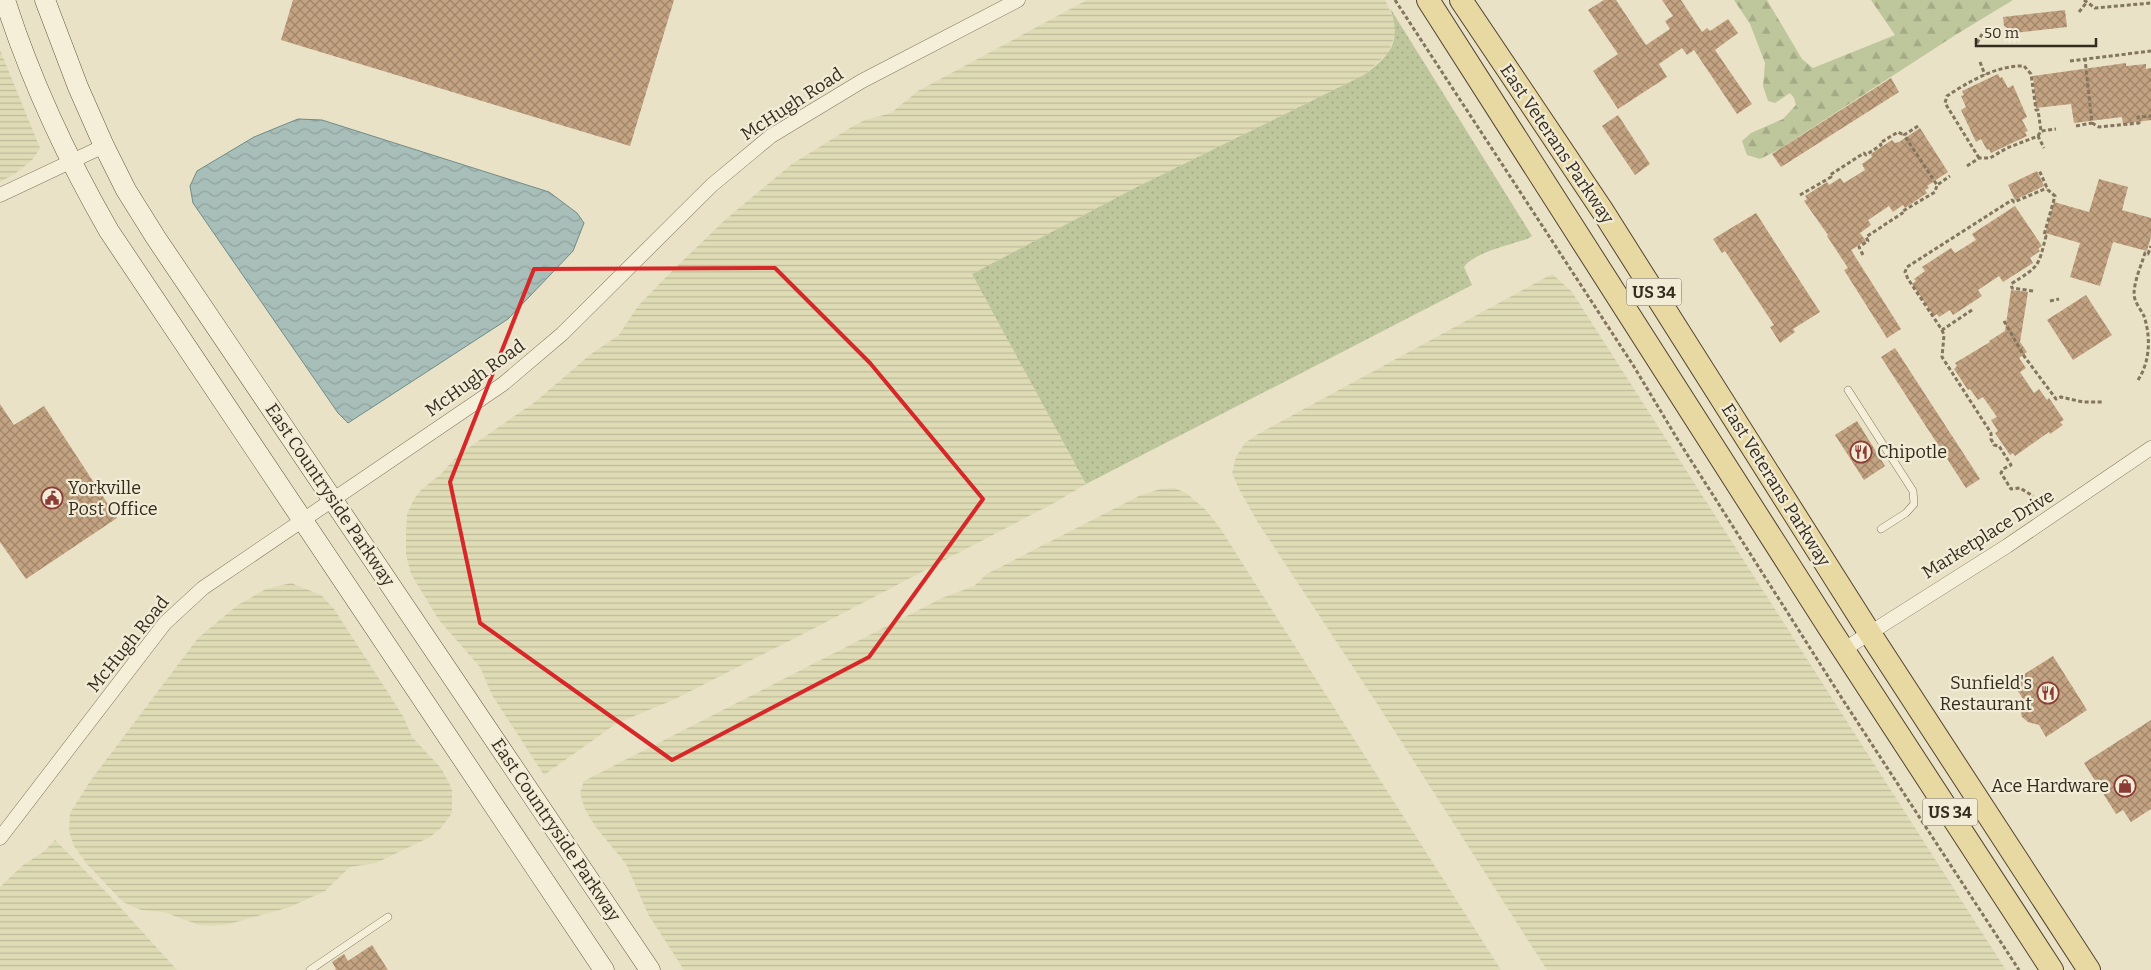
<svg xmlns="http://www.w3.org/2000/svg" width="2151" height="970" font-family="Bitter,serif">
<defs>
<pattern id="farmland-rules" width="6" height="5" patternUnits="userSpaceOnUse" patternTransform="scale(1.25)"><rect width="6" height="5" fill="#dedbb5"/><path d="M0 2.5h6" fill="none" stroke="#bfbc9b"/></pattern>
<pattern id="grass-dots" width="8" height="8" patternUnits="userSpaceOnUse" patternTransform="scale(1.25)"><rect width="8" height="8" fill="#bec69c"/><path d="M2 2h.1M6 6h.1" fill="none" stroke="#a4aa86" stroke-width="1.8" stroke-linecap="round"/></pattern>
<pattern id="forest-firs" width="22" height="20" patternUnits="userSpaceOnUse" patternTransform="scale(1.25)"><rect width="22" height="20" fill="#bec69c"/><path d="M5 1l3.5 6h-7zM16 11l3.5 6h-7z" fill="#a4aa86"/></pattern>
<pattern id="water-waves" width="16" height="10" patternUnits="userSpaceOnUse" patternTransform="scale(1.25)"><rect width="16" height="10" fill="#a8beb9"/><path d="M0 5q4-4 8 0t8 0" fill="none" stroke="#91a39f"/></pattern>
<pattern id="building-cross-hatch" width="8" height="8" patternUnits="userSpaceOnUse" patternTransform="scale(1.25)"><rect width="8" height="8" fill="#c3a381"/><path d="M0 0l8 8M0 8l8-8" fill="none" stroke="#9f8569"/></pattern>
</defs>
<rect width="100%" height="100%" fill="#e9e2c7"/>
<g fill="url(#farmland-rules)">
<path d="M1087,0H1385L1395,22V35L1388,53L1364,75L1135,188L972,274L1086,484L1054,503L807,632L671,701L617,723L544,775L492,695L480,667L439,620L411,574L406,555V534L407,514L414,499L421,490L441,474L458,455L535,402L591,354L619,335L638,306L671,272L726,219L792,164L850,128L865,120L891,113L918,91Z"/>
<path d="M0,50L40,148L33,159L16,173L0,182Z"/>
<path d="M1552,274L1572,292L2006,970H1547L1378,705L1257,521L1239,489L1232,473L1236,457L1245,443L1258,434Z"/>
<path d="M1174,488L1186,493L1206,510L1220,528L1501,970H684L648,914L626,864L595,826L585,809L580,793L584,781L942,598L974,586L987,574L1139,496L1160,489Z"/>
<path d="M291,583L321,595L334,609L389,694L404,718L412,737L441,768L452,789V813L441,828L430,837L376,863L350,867L325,891L290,907L229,924L213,926L199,925L164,912L141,910L123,902L87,864L74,846L69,831L70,813L91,780L198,638L238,605L266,589Z"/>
<path d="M55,840L109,895L177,970H0V887L22,866L43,852Z"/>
</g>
<path fill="url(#grass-dots)" d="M1390,8L1532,236L1527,239C1510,245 1473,253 1464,267L1472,285L1086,484L972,274L1135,188L1364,75C1391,55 1402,41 1390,8Z"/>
<path fill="url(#forest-firs)" d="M1734,0H1767L1802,59L1813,68L1895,35L1871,0H2013L1957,34L1778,150L1760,159L1747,155L1742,141L1751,133L1783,119L1796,105L1794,98L1790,93L1775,103L1768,101L1763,86L1765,63L1750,24Z"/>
<path fill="url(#water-waves)" stroke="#6f8b87" d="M298,119L322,120L549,192L577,213L584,223L573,251L508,319L348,423L338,413L193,203L190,186L197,171L254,137Z"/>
<g fill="url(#building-cross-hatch)">
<path d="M293,0H674L630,146L281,40Z"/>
<path d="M1604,0H1616L1646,45L1670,29L1665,21L1673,16L1662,0H1681L1702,32L1707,28L1710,31L1728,19L1738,33L1715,50L1752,104L1737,114L1694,50L1687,55L1682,48L1659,64L1667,77L1618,109L1593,71L1618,54L1588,10Z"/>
<path d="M2065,10L2067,27L2005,34L2003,17Z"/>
<path d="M2126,63V66L2146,64V69L2151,68V120L2123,124L2122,117L2074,123L2071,104L2036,108L2033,76Z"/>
<path d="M1998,74L2000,78L2002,77L2008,88L2013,85L2027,117L2022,120L2028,131L2025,132L2027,136L1991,153L1989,149L1987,150L1981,139L1976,142L1961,110L1966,107L1961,96L1964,95L1962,91Z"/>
<path d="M1891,78L1899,92L1781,167L1772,154Z"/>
<path d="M1618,115L1650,164L1635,175L1602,126Z"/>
<path d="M1920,128L1948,172L1927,186L1929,188L1925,190L1927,193L1905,208L1903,205L1893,212L1889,206L1868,220L1871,225L1860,233L1866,241L1851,250L1901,329L1887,338L1844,270L1848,268L1827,236L1828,235L1804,201L1807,199L1805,196L1827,182L1829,185L1840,178L1844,183L1865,170L1862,164L1872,157L1871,154L1892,140L1895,143L1899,142Z"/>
<path d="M2037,171L2044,186L2015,200L2008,185Z"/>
<path d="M2099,179L2128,187L2122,210L2151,218V237L2147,251L2113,242L2100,286L2070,277L2080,243L2045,233L2054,202L2089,212Z"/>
<path d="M2015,206L2042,246L2038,249L2040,251L2030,258L2033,263L2003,282L1999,276L1978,290L1982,296L1953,315L1950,310L1939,317L1937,314L1934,316L1912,284L1916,281L1914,279L1925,271L1922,267L1951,248L1955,253L1976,240L1972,234Z"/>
<path d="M1756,213L1820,312L1793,329L1795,332L1780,343L1770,327L1774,325L1725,251L1722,253L1713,239Z"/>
<path d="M2011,290L2028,292L2020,342L2027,352L2019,358L2026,368L2020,372L2034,393L2039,389L2047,400L2049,398L2064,420L2060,422L2063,425L2050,434L2049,432L2015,456L2013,453L2010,455L1995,433L1998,431L1991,420L1997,417L1983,397L1978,400L1970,389L1968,390L1954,369L1957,366L1955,363L1990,342L1989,341L2005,331Z"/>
<path d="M2086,295L2112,335L2073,360L2047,320Z"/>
<path d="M1895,348L1980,479L1966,488L1881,357Z"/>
<path d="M0,404L14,425L44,406L117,518L26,579L0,542Z"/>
<path d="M1857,421L1885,466L1864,480L1835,435Z"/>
<path d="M2053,656L2087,710L2046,737L2039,725L2028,722L2022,717L2020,709L2023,699L2012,682Z"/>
<path d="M2151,720V809L2131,822L2123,810L2116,814L2084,763Z"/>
<path d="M372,945L388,970H335L336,969L332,962L344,954L348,961Z"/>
</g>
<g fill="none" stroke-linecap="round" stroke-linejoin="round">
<g stroke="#83755e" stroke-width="8">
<g id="lane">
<path d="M1848,390L1913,491L1914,504L1906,513L1881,529"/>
<path d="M310,970L388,917"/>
</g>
</g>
<g stroke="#83755e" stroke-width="15">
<g id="street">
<path d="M0,195L104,146"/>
<path d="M1843,650L2007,546L2151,448"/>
<path d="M0,838L165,623L203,588L503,384L562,334L712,185L771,136L862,81L1018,0"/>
</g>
</g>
<g stroke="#655741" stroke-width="21">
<g id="secondary">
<path d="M5,0C31,81 67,158 109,231L604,970"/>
<path d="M45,0L78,87L104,146L126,190L156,238L650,970"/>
</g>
</g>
<g stroke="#514432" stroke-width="24">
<g id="primary">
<path d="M1428,0L1828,626L2052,970"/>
<path d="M1461,0L1602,210L1869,632L2089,970"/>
</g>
</g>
<g stroke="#83755e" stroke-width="3" stroke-dasharray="4 2.5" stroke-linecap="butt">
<path d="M1395,0L1633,365L1678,440L1843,700L2019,970"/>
<path d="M2084,0L2095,8L2151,3"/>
<path d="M2079,12L2087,2"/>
<path d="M1977,43L1985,29L1990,31"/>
<path d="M2070,61L2151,51"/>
<path d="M1980,62L1985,75"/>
<path d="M2092,123L2099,127L2139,123L2138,117L2151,116"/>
<path d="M1918,126L1904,135L1937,185"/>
<path d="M2076,126L2092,123L2085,59"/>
<path d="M2038,136L2041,131L2056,129"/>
<path d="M1979,158L1945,103L1947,96C1968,82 1997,65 2024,66L2031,74L2036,110H2038L2041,131"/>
<path d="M1967,166L1979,158H1990L2007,148L2038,136L2044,148"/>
<path d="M1800,195L1831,177L1830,175L1864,153L1866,155L1881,145L1880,143L1898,132L1904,135"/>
<path d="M1863,255L1859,247L1868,241L1866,237L1904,212L1903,211L1935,192L1937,185L1950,176"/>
<path d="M2033,291L2012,288L2011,284C2039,266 2038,268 2046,236L2044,235L2055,196L2048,190L2039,170"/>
<path d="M2050,301L2059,299"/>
<path d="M1972,310L1942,330L1908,279L1905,272L1907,267L2012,200L2014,202L2047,188"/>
<path d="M2004,321L2024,356L2056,399L2061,397L2083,402H2103"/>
<path d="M1942,330L1944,335L1942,357L1991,433V439L1994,445L1999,446L2011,465L2003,469L2001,473L2011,489L2020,488L2033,496"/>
<path d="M2138,380C2150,362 2151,337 2144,316C2141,310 2135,303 2134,295C2134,281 2141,266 2145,253L2148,254L2151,246"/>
</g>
<use href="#lane" stroke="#f5efd9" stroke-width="7"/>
<use href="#street" stroke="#f5efd9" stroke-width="14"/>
<use href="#secondary" stroke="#f5efd9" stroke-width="20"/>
<use href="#primary" stroke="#e8d9a3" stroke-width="22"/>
</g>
<path fill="none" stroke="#d62828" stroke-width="4" stroke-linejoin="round" d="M775,268L870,363L983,499L869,657L672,760L480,623L450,482L534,269Z"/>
<defs>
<g id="restaurant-ring" transform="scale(1.125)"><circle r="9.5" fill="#f2ecd6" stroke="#8b3c35" stroke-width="1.5"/><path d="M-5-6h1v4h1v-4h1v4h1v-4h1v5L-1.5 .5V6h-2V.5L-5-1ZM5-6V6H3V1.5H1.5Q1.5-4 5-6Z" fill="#8b3c35"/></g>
<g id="civic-ring" transform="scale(1.125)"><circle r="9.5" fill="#f2ecd6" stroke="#8b3c35" stroke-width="1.5"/><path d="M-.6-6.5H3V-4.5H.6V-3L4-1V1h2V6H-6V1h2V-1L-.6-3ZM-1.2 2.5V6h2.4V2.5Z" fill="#8b3c35"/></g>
<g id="shop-ring" transform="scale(1.125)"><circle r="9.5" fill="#f2ecd6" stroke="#8b3c35" stroke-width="1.5"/><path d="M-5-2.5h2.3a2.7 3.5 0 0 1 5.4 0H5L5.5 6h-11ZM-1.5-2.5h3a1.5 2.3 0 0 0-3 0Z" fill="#8b3c35"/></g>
</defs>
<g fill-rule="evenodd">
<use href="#restaurant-ring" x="1861" y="452"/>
<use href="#civic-ring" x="52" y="498"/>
<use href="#restaurant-ring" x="2048" y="693"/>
<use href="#shop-ring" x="2125" y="786"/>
</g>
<g text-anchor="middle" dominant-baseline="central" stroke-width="4.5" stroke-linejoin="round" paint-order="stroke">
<g fill="#f2ecd6" stroke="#6e6657" stroke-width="1">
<rect x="1626.5" y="278.5" width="55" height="27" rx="4"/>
<rect x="1922.5" y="798.5" width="55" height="27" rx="4"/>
</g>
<g font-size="16" font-weight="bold" fill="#352c20">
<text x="1654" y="292">US 34</text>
<text x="1950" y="812">US 34</text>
</g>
<g font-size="18" fill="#352c20" stroke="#f2ecd6">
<text transform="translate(792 104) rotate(-33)">McHugh Road</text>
<text transform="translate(1557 144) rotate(56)">East Veterans Parkway</text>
<text transform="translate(475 378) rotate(-36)">McHugh Road</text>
<text transform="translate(1776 485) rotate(58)">East Veterans Parkway</text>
<text transform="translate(330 495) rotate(56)">East Countryside Parkway</text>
<text transform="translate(1988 534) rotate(-32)">Marketplace Drive</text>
<text transform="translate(128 644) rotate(-51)">McHugh Road</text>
<text transform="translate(556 830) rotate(56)">East Countryside Parkway</text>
</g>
<g font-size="18" fill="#352c20" stroke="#f2ecd6" text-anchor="start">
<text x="1877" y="452">Chipotle</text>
<text x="68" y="488">Yorkville<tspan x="68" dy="21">Post Office</tspan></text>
<text x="2032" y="683" text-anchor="end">Sunfield's<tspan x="2032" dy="21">Restaurant</tspan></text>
<text x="2109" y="786" text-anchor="end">Ace Hardware</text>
</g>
</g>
<path d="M1976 38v8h120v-8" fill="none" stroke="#352c20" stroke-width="2.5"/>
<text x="1984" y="38" font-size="15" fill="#352c20" stroke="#f2ecd6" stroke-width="4" paint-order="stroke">50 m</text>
</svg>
